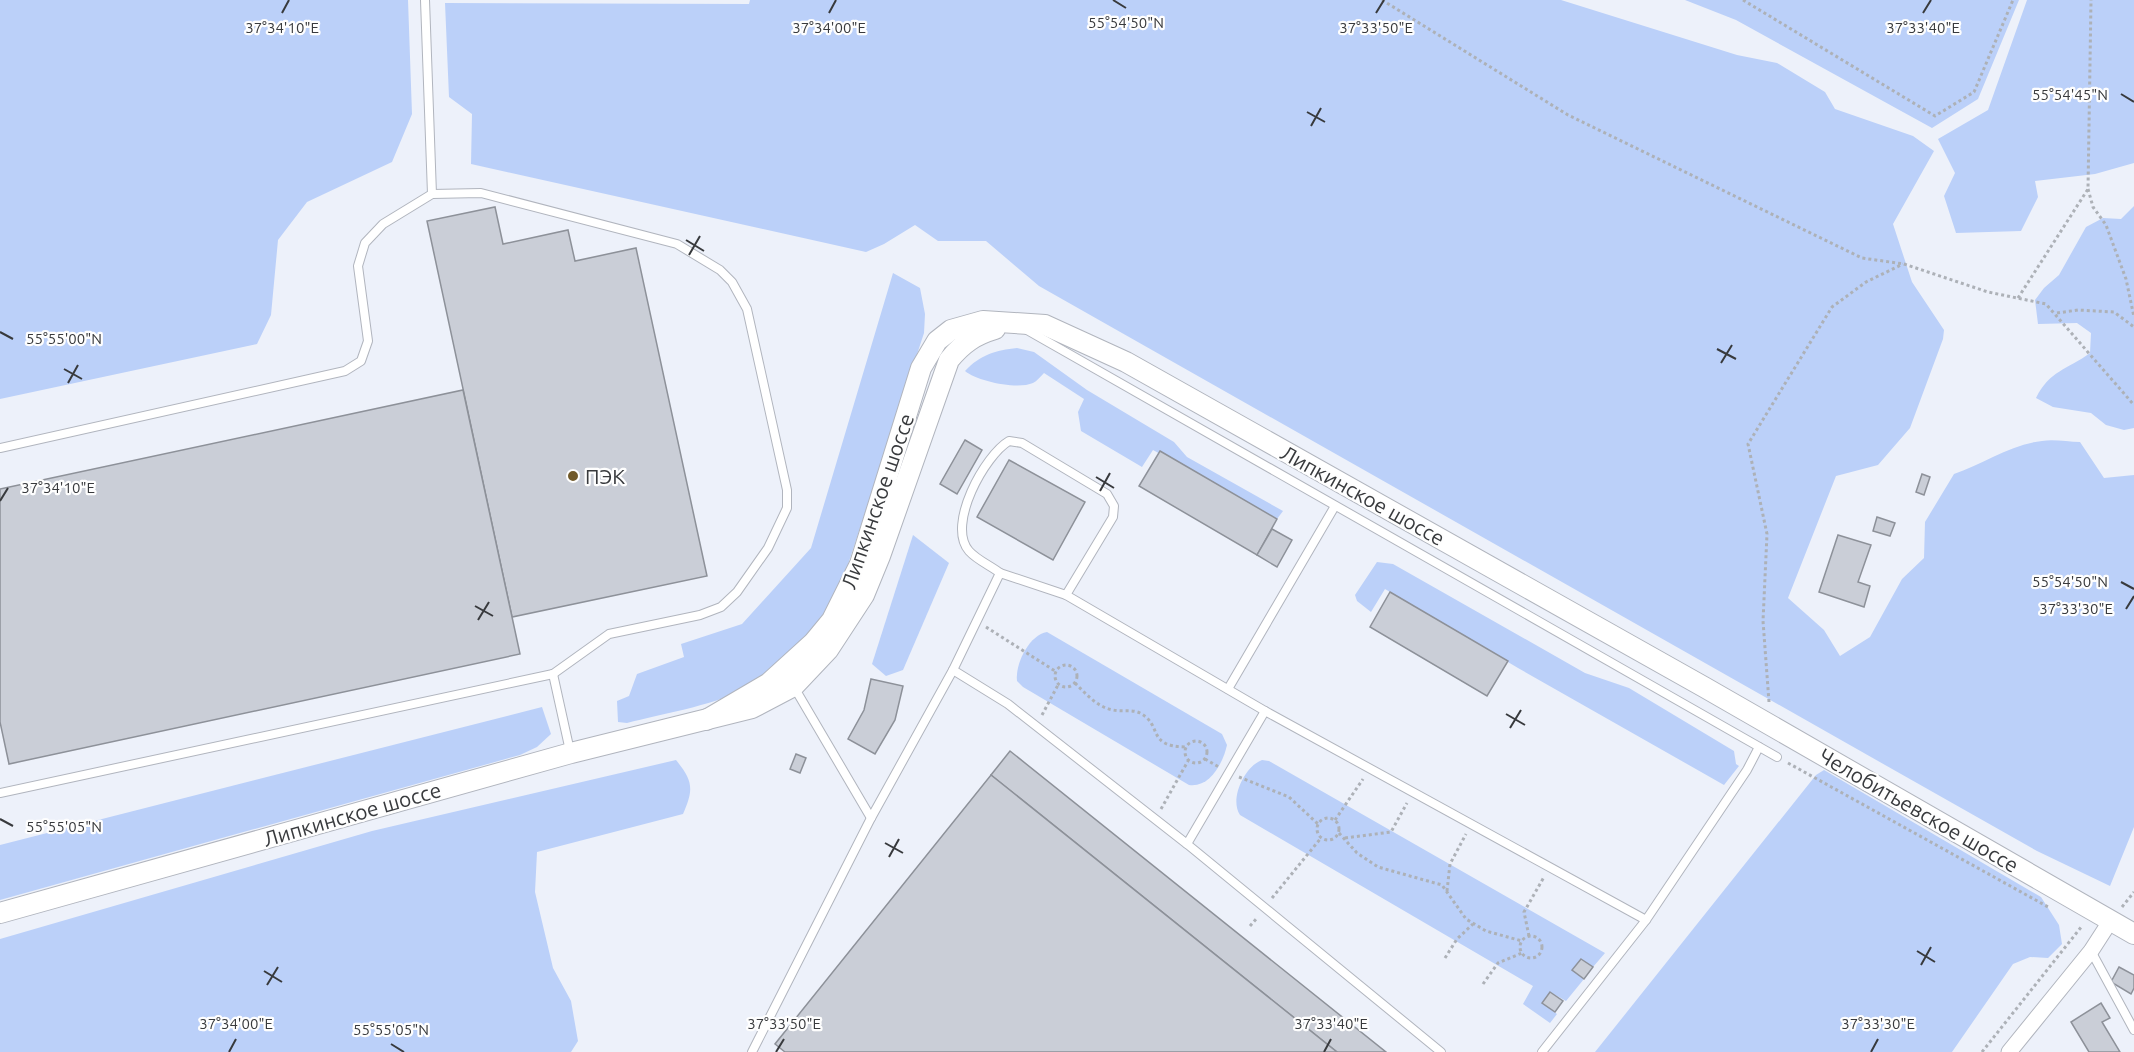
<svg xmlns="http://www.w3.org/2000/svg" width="2134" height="1052" font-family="Ubuntu,sans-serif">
<rect width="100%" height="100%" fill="#edf1fa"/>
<g fill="#bbd0f9">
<path d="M0,0H408L412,114L392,162L307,202L278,240L271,315L257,344L0,399Z"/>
<path d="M750,0H1561L1737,55L1777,63L1825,92L1835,109L1913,136L1934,151L1893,224L1912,282L1944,330L1943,339L1910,428L1878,465L1836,476L1788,598L1824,630L1840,656L1870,637L1902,579L1924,558L1925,522L1954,474C1983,464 2011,444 2042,441C2054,439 2068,442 2080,442L2104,478L2134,475V827L2110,886L2037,851L1039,286L986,241H938L915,225L884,244L866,252L471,164L472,114L449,97L445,3L749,4Z"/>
<path d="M1685,0H2019L1978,99L1932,128L1736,20Z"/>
<path d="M2027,0H2134V163L2095,174L2035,181L2038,197L2021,231L1956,233L1944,196L1955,173L1938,139L1988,110Z"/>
<path d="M2134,206V428L2124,430L2106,425L2091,413L2053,407L2036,398C2050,370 2067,370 2090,353L2091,333L2077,323L2038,324L2035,300L2044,288L2059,275L2086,227L2103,218L2121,219Z"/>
<path d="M893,273L920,288L925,314L924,333L837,598C812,633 781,670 742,690C711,706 661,714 627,723L618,722L617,701L629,696L637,674L684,657L681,644L742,624L811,548Z"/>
<path d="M1017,348L1034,352L1087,390L1174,442L1187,457L1283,511L1277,519L1153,450L1142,467L1081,431L1078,412L1084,399L1044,373C1040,377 1037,381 1033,383C1017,390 977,381 965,371C980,355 996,350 1017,348Z"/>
<path d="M913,535L949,563L903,670L886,676L872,664Z"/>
<path d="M1377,562L1393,564L1585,673L1629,688L1734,751L1736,764L1739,766L1724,785L1518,668L1385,589L1371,612L1357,601L1355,595Z"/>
<path d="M1047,632L1222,734L1227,745C1223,763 1210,788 1189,785L1023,687L1017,681C1015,664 1029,635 1047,632Z"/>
<path d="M542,707L551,734L537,747L520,755L0,900V845Z"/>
<path d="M676,760C693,781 694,789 683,814L537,852L535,892L553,968L571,1001L578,1041L571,1052H0V939L372,831Z"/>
<path d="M1262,760L1269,761L1605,953L1593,967L1581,959L1573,970L1584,979L1566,1001L1550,992L1542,1003L1557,1014L1550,1023L1523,1004L1533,986L1240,815C1229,799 1245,766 1262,760Z"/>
<path d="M1824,770L2041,897L2059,925L2062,944L2048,958L2030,957L2013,964L1952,1052H1595L1816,775Z"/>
</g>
<g fill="#caced7" stroke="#8d9199" stroke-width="1.5">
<path d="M495,207L503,244L568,230L575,261L636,248L707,576L512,617L427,221Z"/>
<path d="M463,390L520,654L9,764L0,722V489Z"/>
<path d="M965,440L982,450L957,494L940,484Z"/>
<path d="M1160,451L1277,519L1257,555L1139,486Z"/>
<path d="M1009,460L1085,502L1053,560L977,517Z"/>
<path d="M1922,474L1930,477L1924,495L1916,492Z"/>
<path d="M1877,517L1895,523L1890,536L1873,531Z"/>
<path d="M1272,529L1292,540L1277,567L1257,555Z"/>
<path d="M1838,535L1871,545L1858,582L1870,586L1864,607L1819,592Z"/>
<path d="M1390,592L1508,661L1487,696L1370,627Z"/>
<path d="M871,679L903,686L895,720L875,754L848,739L864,710Z"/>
<path d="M1010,751L1386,1052H1337L991,775Z"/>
<path d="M796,754L806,758L800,773L790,769Z"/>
<path d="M991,775L1337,1052H785L775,1044Z"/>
<path d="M1581,959L1593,967L1584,979L1572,970Z"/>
<path d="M2119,967L2134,975V988L2131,994L2111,982Z"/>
<path d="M1550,992L1563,1001L1555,1012L1542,1003Z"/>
<path d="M2101,1003L2110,1018L2102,1022L2120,1052H2089L2071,1022Z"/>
</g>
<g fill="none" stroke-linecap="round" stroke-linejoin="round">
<g stroke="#b1b5be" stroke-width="10">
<g id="service">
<path d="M425,0L432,194"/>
<path d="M1027,330L1777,757"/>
<path d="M0,448L345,371L361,361L368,341L358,266L365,243L383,224L432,194L481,193L677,244L720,270L732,282L747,309L787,490V508L768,548L737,592L721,607L700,615L609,634L553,674L0,793"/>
<path d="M1000,573C991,566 977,560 969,551C946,525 985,455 1009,441L1022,443L1107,494L1114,506L1113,517L1066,595"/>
<path d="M953,670L1000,573L1066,595L1265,711L1646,920L1542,1052"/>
<path d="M553,674L570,751"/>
<path d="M794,687L871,818"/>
<path d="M1228,689L1335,506"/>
<path d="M1187,844L1265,711"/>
<path d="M1646,920L1747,770L1759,747"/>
<path d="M2091,951L2134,1030"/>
<path d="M752,1052L871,818L953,670L1008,704L1187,844L1441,1052"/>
</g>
</g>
<g stroke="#b1b5be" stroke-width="17">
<path id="minor" d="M2009,1052L2091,951L2111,920"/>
</g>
<g stroke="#b1b5be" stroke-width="22">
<g id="tertiary">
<path d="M706,720L769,683L813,643L832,620L860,564L921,368L937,341L951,330L983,321L1045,325L1126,362L1704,687L2134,934"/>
<path d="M0,913L571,753L752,708L794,686L828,650L864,595L880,556L949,360C963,343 975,335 995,329"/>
</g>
</g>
<g stroke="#adb1b7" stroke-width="3" stroke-dasharray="3 3" stroke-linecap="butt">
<path d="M1382,0L1568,115L1862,258L1904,264L1988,292L2046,304L2134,405"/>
<path d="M1743,0L1935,116L1974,92L2013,0"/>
<path d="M2088,189L2093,207L2106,225L2126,279L2134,317"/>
<path d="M2018,298L2088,189L2091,0"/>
<path d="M2057,313L2078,310L2114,312L2134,327"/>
<path d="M986,627L1055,671"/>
<circle cx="1066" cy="676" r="11"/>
<path d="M1075,683C1086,694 1097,707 1113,710C1122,712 1132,709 1140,713C1163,725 1146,746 1185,747"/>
<path d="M1769,702L1763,621L1767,534L1748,444L1832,307L1866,282L1903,264"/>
<path d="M1042,715L1058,685"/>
<circle cx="1196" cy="752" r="11"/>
<path d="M1205,759L1219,767"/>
<path d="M1788,763L2050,908"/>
<path d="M1239,777L1289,797L1318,824"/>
<path d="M1161,809L1188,761"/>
<circle cx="1328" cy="829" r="11"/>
<path d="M1335,820L1363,779"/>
<path d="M1339,833L1357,853L1378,867L1442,885L1466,919L1486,931L1522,941"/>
<path d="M1345,838L1391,832L1407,803"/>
<path d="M1447,891L1450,864L1466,834"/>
<path d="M1272,898L1321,838"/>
<path d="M2122,907L2134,892"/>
<path d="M1250,926L1257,918"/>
<circle cx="1531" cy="947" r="11"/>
<path d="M1529,936L1524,912L1544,877"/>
<path d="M1445,958L1457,939L1473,924"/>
<path d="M1483,984L1498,963L1522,953"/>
<path d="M1982,1052L2082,926"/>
</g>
<use href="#service" stroke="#fff" stroke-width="8"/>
<use href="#minor" stroke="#fff" stroke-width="15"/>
<use href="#tertiary" stroke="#fff" stroke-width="20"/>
</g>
<path fill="none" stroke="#383a3d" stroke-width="2" d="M1113,0L1126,8M282,13L289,0M829,13L836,0M1376,13L1384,0M1923,13L1931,0M2121,94L2134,102M1307,112L1325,122M1311,126L1321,108M686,240L704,251M689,255L700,236M0,332L13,339M1717,349L1736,359M1721,363L1732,345M64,369L82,379M68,383L78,365M1096,477L1114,488M1100,491L1110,473M0,501L8,488M2121,582L2134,589M475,606L493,616M2126,609L2134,596M478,620L489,602M1506,714L1525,725M1510,728L1521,710M0,819L13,826M885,843L903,853M889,857L899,839M1917,951L1935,962M1921,965L1931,947M264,971L282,982M267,985L278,967M391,1044L404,1052M229,1052L236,1039M776,1052L784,1039M1324,1052L1331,1039M1871,1052L1878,1039"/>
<circle fill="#705929" stroke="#fefefe" stroke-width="2" cx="573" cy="476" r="6"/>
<g text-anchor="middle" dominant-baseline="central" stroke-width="4.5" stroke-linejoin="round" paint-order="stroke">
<g font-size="21" fill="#383a3d" stroke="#fefefe" text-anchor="start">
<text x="585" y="476">ПЭК</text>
</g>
<g font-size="21" fill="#383a3d" stroke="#fefefe">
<text transform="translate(1363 495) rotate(29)">Липкинское шоссе</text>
<text transform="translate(877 501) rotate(-71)">Липкинское шоссе</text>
<text transform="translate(1919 810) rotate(30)">Челобитьевское шоссе</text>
<text transform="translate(352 814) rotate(-16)">Липкинское шоссе</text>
</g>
</g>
<g font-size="15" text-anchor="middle" fill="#383a3d" stroke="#fefefe" stroke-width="4.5" stroke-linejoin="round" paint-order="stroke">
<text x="1126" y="28">55°54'50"N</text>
<text x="282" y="33">37°34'10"E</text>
<text x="1923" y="33">37°33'40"E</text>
<text x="829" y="33">37°34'00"E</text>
<text x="1376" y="33">37°33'50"E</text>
<text x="2070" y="100">55°54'45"N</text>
<text x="64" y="344">55°55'00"N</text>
<text x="58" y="493">37°34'10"E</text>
<text x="2070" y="587">55°54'50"N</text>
<text x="2076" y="614">37°33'30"E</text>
<text x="64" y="832">55°55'05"N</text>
<text x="236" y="1029">37°34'00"E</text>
<text x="784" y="1029">37°33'50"E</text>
<text x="1331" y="1029">37°33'40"E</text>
<text x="1878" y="1029">37°33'30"E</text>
<text x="391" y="1035">55°55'05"N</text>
</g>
</svg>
